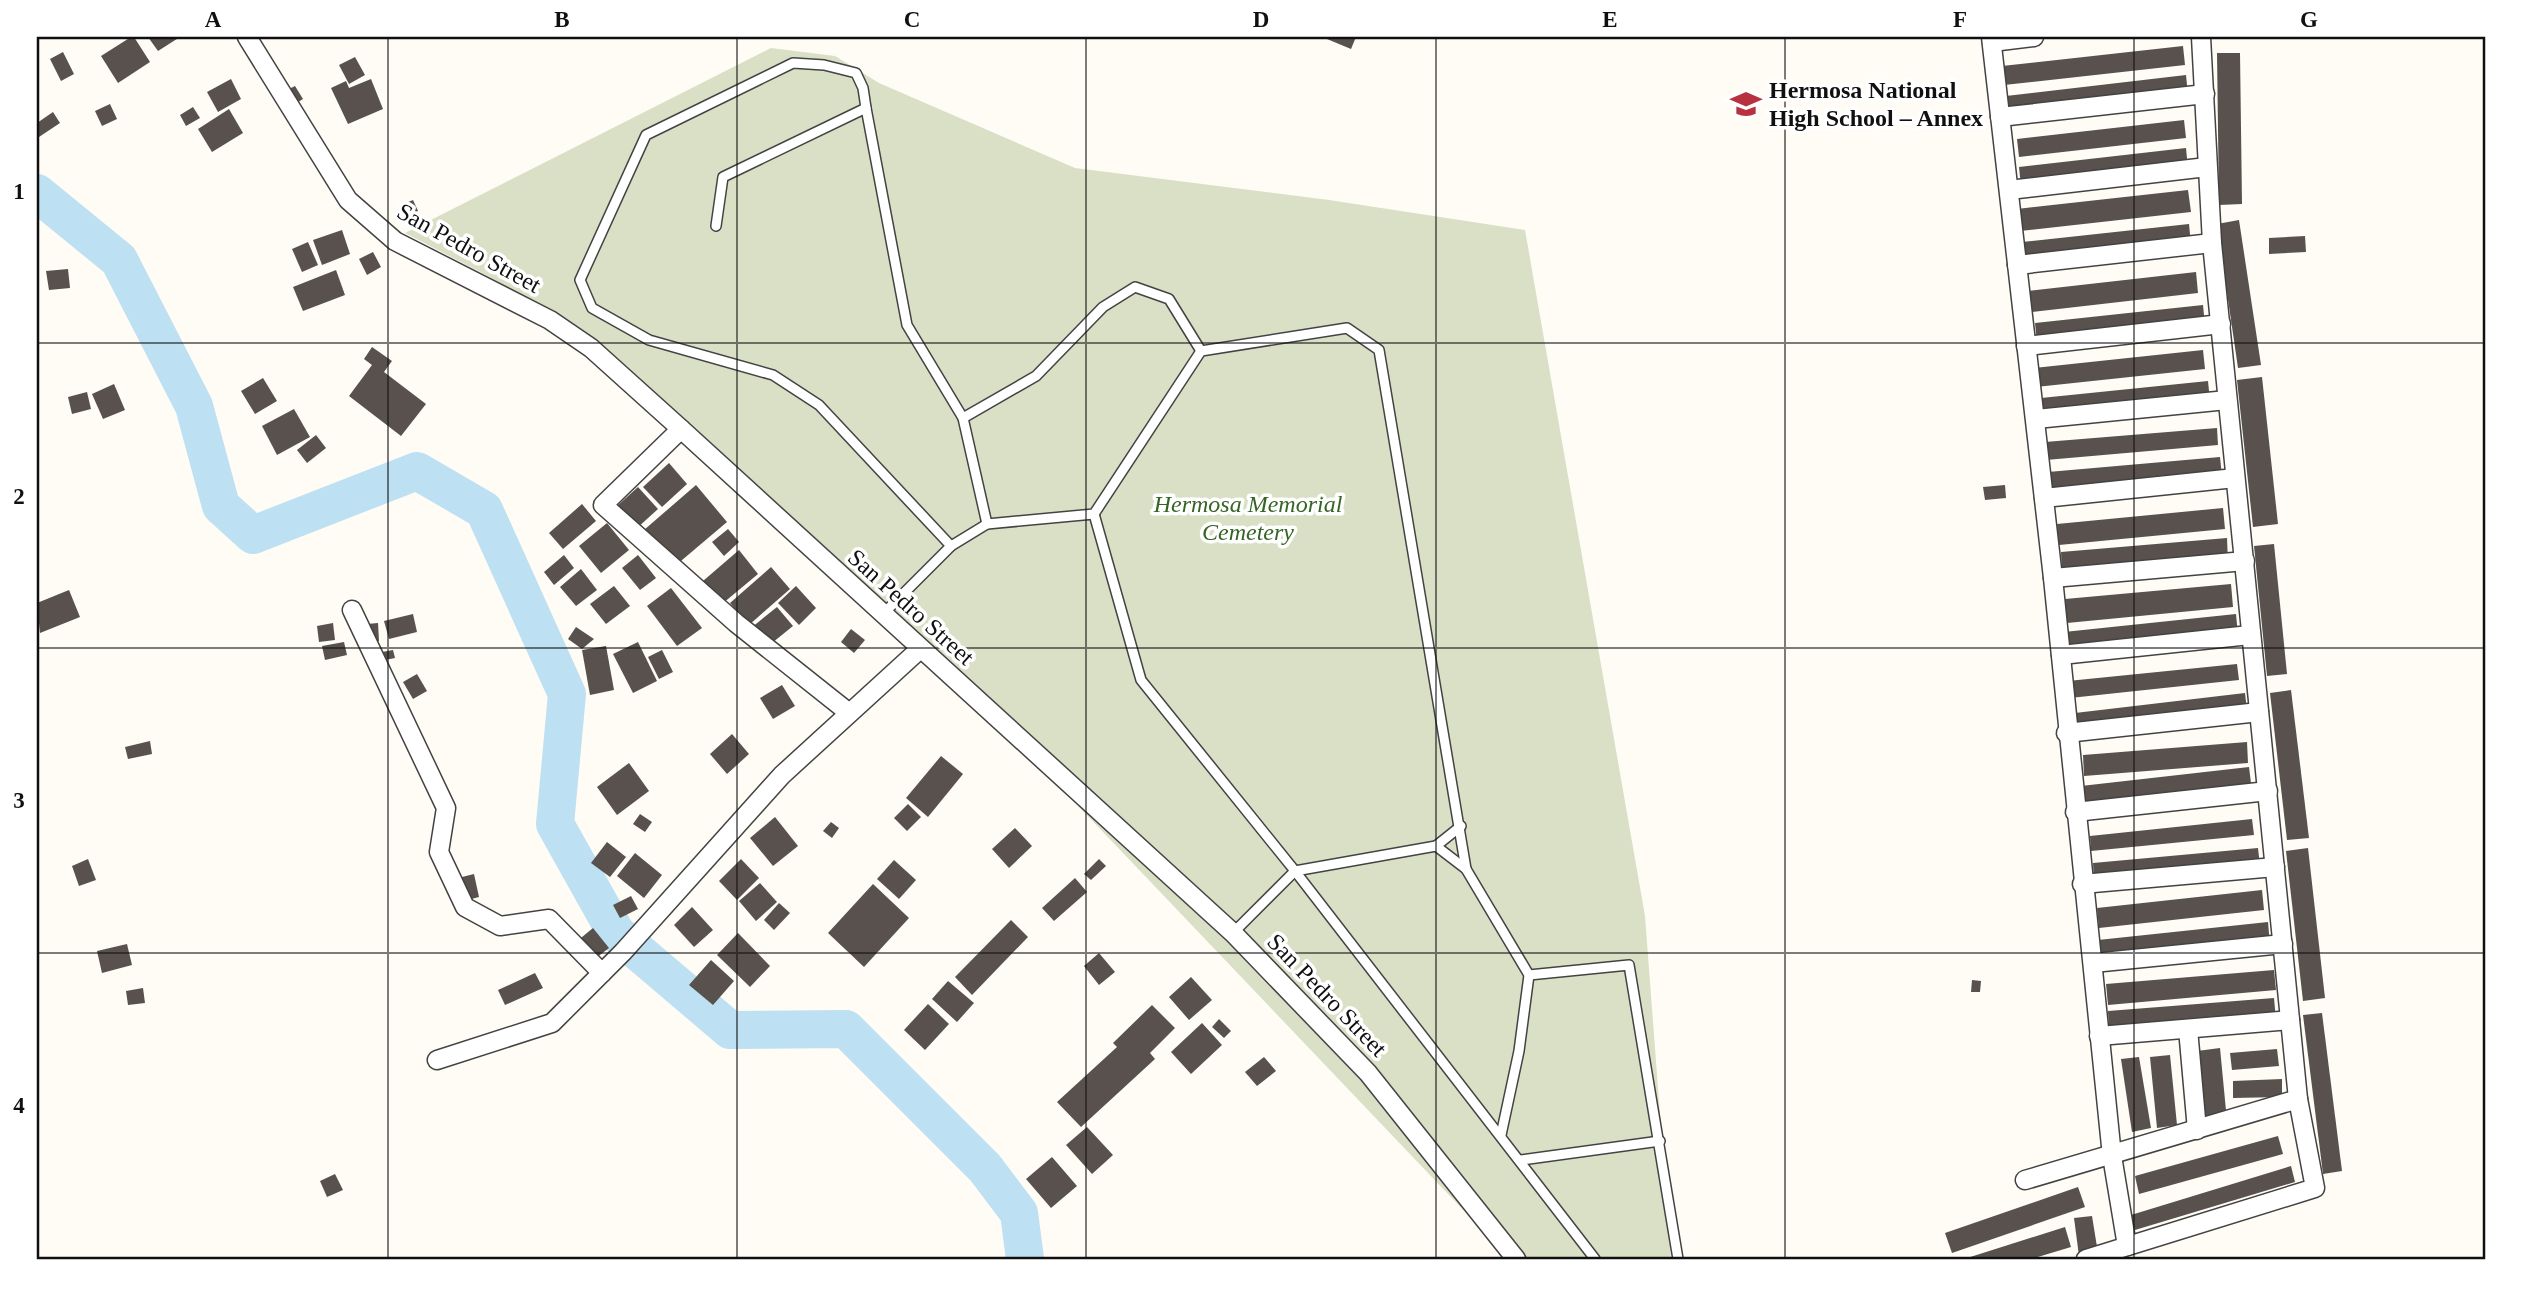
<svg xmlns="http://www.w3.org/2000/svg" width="2522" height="1296" font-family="Georgia,serif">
<rect width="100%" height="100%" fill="#fefcf5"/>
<path fill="#d9e0c6" d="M771,48L835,56L879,83L1075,168L1329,200L1525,230L1645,916L1671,1259H1510L940,661L591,338L488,276L405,233Z"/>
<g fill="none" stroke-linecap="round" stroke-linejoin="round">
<path stroke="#bde0f2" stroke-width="38" d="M37,193L119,260L194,406L221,506L253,535L417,471L484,510L567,694L555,824L616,933L730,1030L846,1029L985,1168L1019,1213L1025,1259"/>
</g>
<g fill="#58514d">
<path d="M131,37H134L150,62L118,83L101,56Z"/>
<path d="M148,37H180L158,51Z"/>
<path d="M1328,37H1356L1351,49L1327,39Z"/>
<path d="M2183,46L2185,65L2004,85L2002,66Z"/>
<path d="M63,52L74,74L61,81L50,59Z"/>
<path d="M2217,53H2240L2242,204L2219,205Z"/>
<path d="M355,57L365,75L349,84L339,65Z"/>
<path d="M2186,75L2188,95L2008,115L2006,96Z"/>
<path d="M231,79L241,99L218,112L207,92Z"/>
<path d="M371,79L383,109L348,124L331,88L346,81L349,88Z"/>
<path d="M295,86L303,99L295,104L287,90Z"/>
<path d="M110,104L117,119L102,126L95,111Z"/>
<path d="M193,107L200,118L186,126L180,115Z"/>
<path d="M229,109L243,133L212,152L198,129Z"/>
<path d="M53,112L60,123L39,137L37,123Z"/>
<path d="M2184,120L2186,138L2019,157L2017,139Z"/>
<path d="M2186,148L2188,169L2021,187L2019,167Z"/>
<path d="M2188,190L2191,212L2020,231L2017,209Z"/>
<path d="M413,200L418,211L406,216L401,205Z"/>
<path d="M2239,220L2261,365L2238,368L2217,224Z"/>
<path d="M2189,224L2191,245L2024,262L2022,242Z"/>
<path d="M342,230L350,254L322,265L313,240Z"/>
<path d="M2305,236L2306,252L2269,254V238Z"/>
<path d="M308,242L318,265L302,272L292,249Z"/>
<path d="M373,252L381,267L367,275L359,259Z"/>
<path d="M68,269L70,288L49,290L46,271Z"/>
<path d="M336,270L345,295L303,311L293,287Z"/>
<path d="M2196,272L2198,293L2031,312L2028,291Z"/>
<path d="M2203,305L2205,325L2037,343L2035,323Z"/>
<path d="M372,347L392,361L384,372L426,404L401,436L349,396L372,365L364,359Z"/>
<path d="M2203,350L2205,369L2036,387L2034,368Z"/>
<path d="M2262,377L2278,524L2253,527L2237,380Z"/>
<path d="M263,378L277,401L255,414L241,391Z"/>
<path d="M2208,381L2210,401L2043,418L2041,398Z"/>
<path d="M114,384L125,410L103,419L92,394Z"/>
<path d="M87,392L91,409L72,414L68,397Z"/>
<path d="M294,409L310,437L277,455L262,426Z"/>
<path d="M2217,428L2218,445L2046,460L2045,442Z"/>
<path d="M316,435L326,448L307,463L297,450Z"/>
<path d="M2220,457L2222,476L2050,491L2048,472Z"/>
<path d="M669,463L687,484L662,507L643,487Z"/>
<path d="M696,485L727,522L675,566L644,530Z"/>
<path d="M2005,485L2006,498L1985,500L1983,487Z"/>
<path d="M638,487L658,509L636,529L616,507Z"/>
<path d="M582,504L596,521L563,549L549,533Z"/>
<path d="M2223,508L2225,529L2059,545L2057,524Z"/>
<path d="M607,523L629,550L601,573L579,546Z"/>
<path d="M728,529L739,542L724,556L712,542Z"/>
<path d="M2227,538L2228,562L2062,575L2061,552Z"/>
<path d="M2274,544L2287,674L2267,676L2254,546Z"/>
<path d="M739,550L758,574L722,604L703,581Z"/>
<path d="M564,555L574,568L554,585L544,572Z"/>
<path d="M638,555L656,578L640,590L622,568Z"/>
<path d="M771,567L790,589L749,625L730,603Z"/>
<path d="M581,569L597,590L576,606L560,587Z"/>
<path d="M2231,584L2233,607L2067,623L2065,599Z"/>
<path d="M614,586L630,606L606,624L590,604Z"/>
<path d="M796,586L816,608L799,625L778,603Z"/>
<path d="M671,588L702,628L677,646L647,606Z"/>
<path d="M69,590L80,617L40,633L37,603Z"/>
<path d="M777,607L793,626L767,647L751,628Z"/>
<path d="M413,614L417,632L389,639L384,621Z"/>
<path d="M2236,614L2238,635L2066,654L2064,632Z"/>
<path d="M333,623L335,640L319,642L317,626Z"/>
<path d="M378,623L379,641L368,642L367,624Z"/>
<path d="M576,627L594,639L582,649L568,639Z"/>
<path d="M851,629L865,640L854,653L841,642Z"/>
<path d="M344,642L347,655L325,660L322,646Z"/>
<path d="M638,642L657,681L633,693L613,654Z"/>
<path d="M606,646L614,690L590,695L582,650Z"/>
<path d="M393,650L395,658L385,660L382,652Z"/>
<path d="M662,650L673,672L659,679L648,657Z"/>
<path d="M2237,664L2239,680L2070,698L2068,681Z"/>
<path d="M417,674L427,691L413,699L403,682Z"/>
<path d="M782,685L795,706L773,719L760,698Z"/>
<path d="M2291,690L2309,838L2287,840L2270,693Z"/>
<path d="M2245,693L2247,710L2077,731L2075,713Z"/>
<path d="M732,734L749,754L727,774L710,754Z"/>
<path d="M150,741L152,754L128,759L125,747Z"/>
<path d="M2247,742L2248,763L2084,776L2083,755Z"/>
<path d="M941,756L963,774L928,817L906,798Z"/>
<path d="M629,763L649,791L617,815L597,787Z"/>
<path d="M2249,767L2252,791L2083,810L2081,786Z"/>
<path d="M908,804L921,817L907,831L894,818Z"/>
<path d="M640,814L652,822L645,832L633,824Z"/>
<path d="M775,817L798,846L773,866L750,838Z"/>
<path d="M2252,819L2254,835L2091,851L2090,836Z"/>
<path d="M831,822L839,828L832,838L823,831Z"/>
<path d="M1015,828L1032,846L1009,868L992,849Z"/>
<path d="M607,842L626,857L610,877L591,863Z"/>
<path d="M2258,848L2260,866L2094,881L2093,863Z"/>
<path d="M2308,848L2325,998L2303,1001L2286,851Z"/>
<path d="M635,853L662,875L644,898L617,876Z"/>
<path d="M88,859L96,880L79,886L72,866Z"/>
<path d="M741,859L759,878L737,900L719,881Z"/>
<path d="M1099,859L1106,866L1091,880L1084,874Z"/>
<path d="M894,860L916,880L899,899L877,879Z"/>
<path d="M474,874L479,897L464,901L458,878Z"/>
<path d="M1075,878L1087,892L1054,921L1042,908Z"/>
<path d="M760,883L777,902L756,921L739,901Z"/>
<path d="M873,884L909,918L864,967L828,933Z"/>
<path d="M2262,890L2264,910L2099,928L2097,908Z"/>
<path d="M631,896L638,909L620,918L613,905Z"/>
<path d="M779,903L790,913L774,930L764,920Z"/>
<path d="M692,907L713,930L694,947L674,925Z"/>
<path d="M1011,920L1028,937L972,995L955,977Z"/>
<path d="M2268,922L2270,945L2100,962L2098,940Z"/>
<path d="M593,928L609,948L592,961L576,942Z"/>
<path d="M738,933L770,966L750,987L717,955Z"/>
<path d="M127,944L132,965L102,973L97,951Z"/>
<path d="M1099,953L1115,972L1099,985L1084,966Z"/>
<path d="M711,960L734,981L713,1005L689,985Z"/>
<path d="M2274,970L2276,990L2108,1005L2106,984Z"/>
<path d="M535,973L543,988L505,1005L498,990Z"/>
<path d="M1191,977L1212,1000L1189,1020L1169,997Z"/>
<path d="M1972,980L1981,981L1980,992H1971Z"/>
<path d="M948,981L974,1003L957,1022L932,999Z"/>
<path d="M143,988L145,1003L128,1005L126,991Z"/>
<path d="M2274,998L2276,1020L2109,1033L2108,1011Z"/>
<path d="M928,1004L949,1024L925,1050L904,1030Z"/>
<path d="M1152,1005L1175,1028L1150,1053L1155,1059L1081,1127L1057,1102L1117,1047L1113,1043Z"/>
<path d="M2322,1013L2342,1171L2323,1174L2303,1015Z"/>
<path d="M1219,1019L1231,1031L1224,1038L1212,1027Z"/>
<path d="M1202,1023L1222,1045L1191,1074L1171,1052Z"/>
<path d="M2220,1048L2227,1121L2203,1123L2197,1051Z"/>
<path d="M2277,1049L2279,1066L2232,1070L2230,1053Z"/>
<path d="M2170,1055L2177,1125L2157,1128L2150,1057Z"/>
<path d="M1264,1057L1276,1071L1257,1086L1245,1072Z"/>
<path d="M2139,1057L2151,1128L2132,1132L2121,1059Z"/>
<path d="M2282,1079V1097L2233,1098V1081Z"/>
<path d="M1087,1127L1113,1155L1092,1174L1066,1145Z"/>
<path d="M2278,1136L2283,1154L2139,1194L2135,1176Z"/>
<path d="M1052,1157L1077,1186L1051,1208L1026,1179Z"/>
<path d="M2291,1166L2295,1182L2135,1230L2131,1215Z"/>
<path d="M335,1174L343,1190L327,1197L320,1181Z"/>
<path d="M2078,1187L2085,1207L1952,1253L1945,1233Z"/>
<path d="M2092,1216L2098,1253L2079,1256L2074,1218Z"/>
<path d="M2065,1227L2071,1247L2031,1259H1964Z"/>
</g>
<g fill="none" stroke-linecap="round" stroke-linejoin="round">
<g stroke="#434343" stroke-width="12">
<g id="lane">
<path d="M866,108L907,325L963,418L987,524"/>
<path d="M716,226L723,177L866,108L863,88L856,73L824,65L793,63L646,135L580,280L592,308L649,340L773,375L819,405L951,546L883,614"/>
<path d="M963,418L1036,376L1103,307L1135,287L1169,299L1201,351"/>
<path d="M1094,514L1141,680L1295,871L1595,1259"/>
<path d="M951,546L987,524L1094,514L1201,351L1347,328L1379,350L1466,869"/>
<path d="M1436,846L1461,826"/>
<path d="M1233,933L1295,871L1436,846L1466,869L1529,975L1519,1051L1501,1135"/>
<path d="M1529,975L1629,965L1678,1259"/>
<path d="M1521,1160L1660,1141"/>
</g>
</g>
<g stroke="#434343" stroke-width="21">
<g id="street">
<path d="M247,37L348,200L395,241L550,320L591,348L681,429L1233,933L1368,1073L1516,1259"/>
<path d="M1991,37L2053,578L2112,1156L2127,1246"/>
<path d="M1992,42L2034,37"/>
<path d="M2000,117L2205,94"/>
<path d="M2009,190L2207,167"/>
<path d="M2017,265L2212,243"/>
<path d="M2026,346L2221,324"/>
<path d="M2036,419L2227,400"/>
<path d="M681,429L603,505L736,623L848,712"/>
<path d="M2044,498L2235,478"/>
<path d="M2053,578L2245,561"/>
<path d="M352,610L446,808L439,852L465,907L500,926L549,919L602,973"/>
<path d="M2061,655L2250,635"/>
<path d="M2066,733L2259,712"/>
<path d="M2075,812L2268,791"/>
<path d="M2082,884L2275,867"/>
<path d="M2093,963L2283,944"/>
<path d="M2188,1029L2197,1130"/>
<path d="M2099,1036L2290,1020"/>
<path d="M437,1060L552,1023L623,952L782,775L920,649"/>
<path d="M2025,1180L2298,1099"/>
<path d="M2086,1259L2315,1188L2298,1099L2212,243L2201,37"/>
</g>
</g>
<use href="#lane" stroke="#fff" stroke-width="9"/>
<use href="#street" stroke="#fff" stroke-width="18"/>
</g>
<path fill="none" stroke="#101010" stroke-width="2" stroke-opacity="0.55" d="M388,37V1259M737,37V1259M1086,37V1259M1436,37V1259M1785,37V1259M2134,37V1259M37,343H2485M37,648H2485M37,953H2485"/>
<defs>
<g id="school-bare" transform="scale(2.415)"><path d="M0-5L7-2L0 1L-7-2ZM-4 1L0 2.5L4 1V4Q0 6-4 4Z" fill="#b7323e" stroke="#fff" stroke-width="2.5" paint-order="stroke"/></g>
</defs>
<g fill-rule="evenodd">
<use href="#school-bare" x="1746" y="104"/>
</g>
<g text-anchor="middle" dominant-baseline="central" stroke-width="7" stroke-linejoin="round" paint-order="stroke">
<g font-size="24" font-weight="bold" fill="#101010" stroke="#fff" text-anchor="start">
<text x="1769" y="90">Hermosa National<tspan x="1769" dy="28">High School – Annex</tspan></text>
</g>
<g font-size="24" fill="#101010" stroke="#fff">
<text transform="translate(469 248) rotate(29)">San Pedro Street</text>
<text transform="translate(911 607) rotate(42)">San Pedro Street</text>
<text transform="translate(1327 995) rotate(46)">San Pedro Street</text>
</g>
<g font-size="24" font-style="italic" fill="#356425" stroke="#fff">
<text x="1248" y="504">Hermosa Memorial<tspan x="1248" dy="28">Cemetery</tspan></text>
</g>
</g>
<rect width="2522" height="1296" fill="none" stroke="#ffffff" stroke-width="77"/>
<rect x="38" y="38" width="2446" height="1220" fill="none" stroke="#101010" stroke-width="2.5"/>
<g font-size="23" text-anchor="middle" font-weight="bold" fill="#101010">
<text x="213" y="27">A</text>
<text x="562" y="27">B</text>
<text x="912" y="27">C</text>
<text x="1261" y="27">D</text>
<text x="1610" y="27">E</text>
<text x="1960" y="27">F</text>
<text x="2309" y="27">G</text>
<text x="19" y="199">1</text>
<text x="19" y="504">2</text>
<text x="19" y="808">3</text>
<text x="19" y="1113">4</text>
</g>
</svg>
